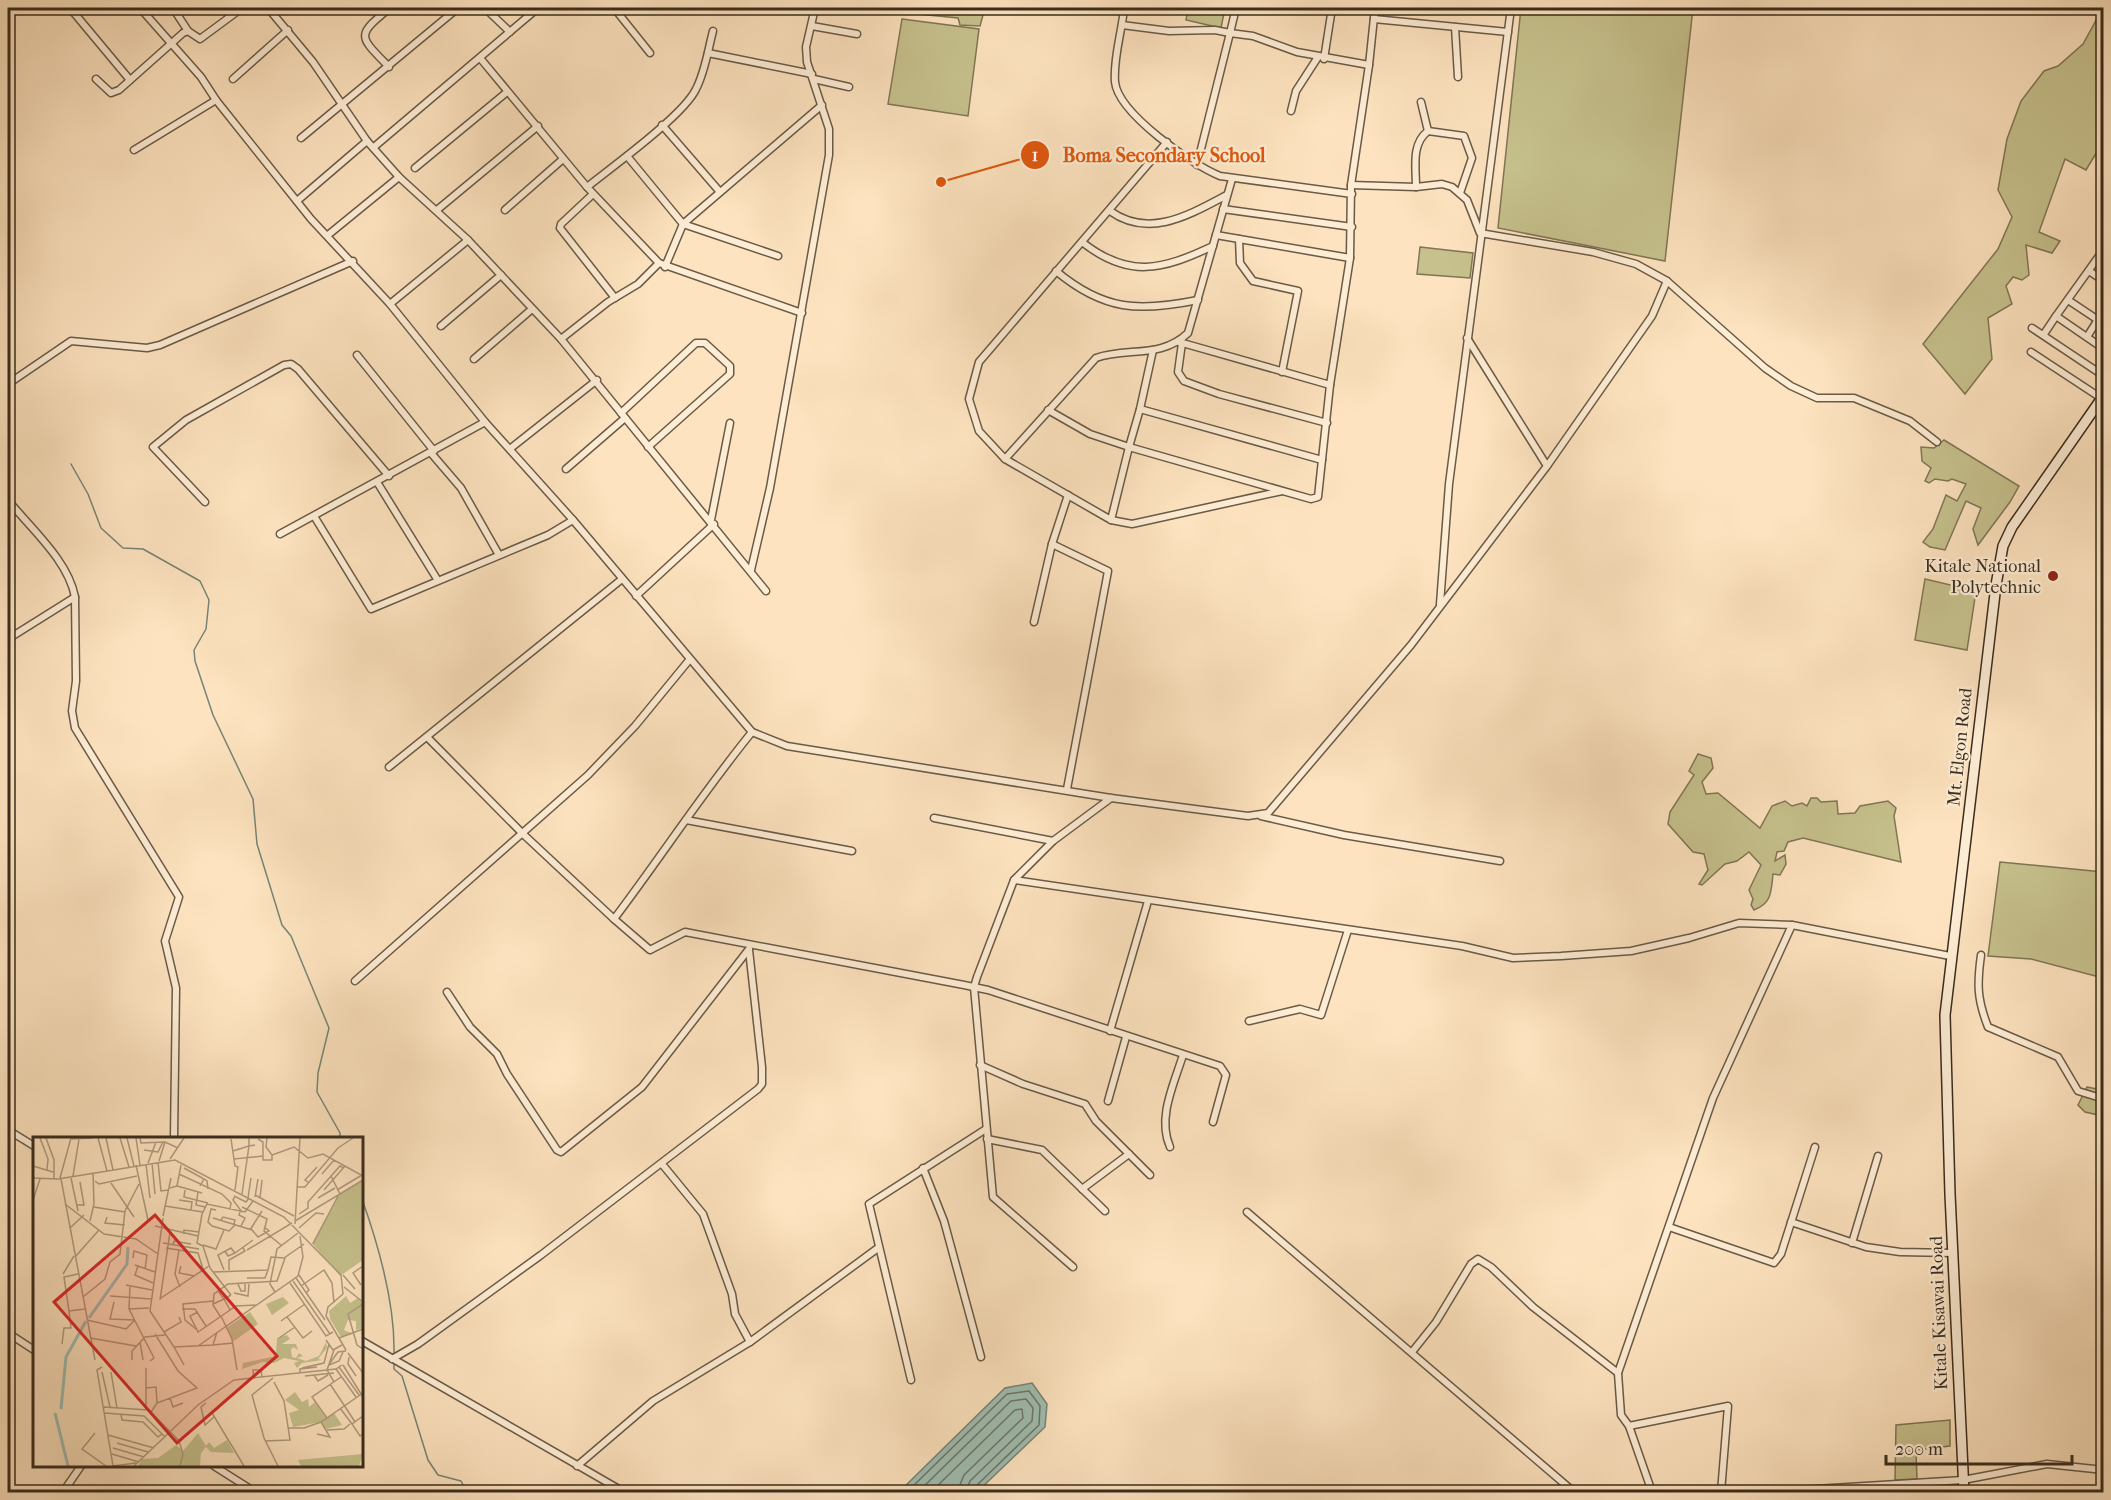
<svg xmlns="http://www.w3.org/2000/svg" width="2111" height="1500" font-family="'IM FELL French Canon',serif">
<rect width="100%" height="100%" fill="#fde3bf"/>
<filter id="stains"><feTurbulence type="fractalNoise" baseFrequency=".00333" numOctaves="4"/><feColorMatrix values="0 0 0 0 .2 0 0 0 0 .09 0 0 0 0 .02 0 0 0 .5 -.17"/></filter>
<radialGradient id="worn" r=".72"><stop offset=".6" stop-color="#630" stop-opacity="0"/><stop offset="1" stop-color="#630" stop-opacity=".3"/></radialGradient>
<g fill="#c6c18d" stroke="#807655" stroke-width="1.5">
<path d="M894,8H985L980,26L960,25L958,18L897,12Z"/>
<path d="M1188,8H1225L1221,28L1186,20Z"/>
<path d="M1521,8H1693L1665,261L1498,228Z"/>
<path d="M2096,8H2103V142L2086,170L2065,159L2039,232L2060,241L2052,253L2026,245L2029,275L2022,280L2013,277L2006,286L2012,304L1988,318L1992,359L1965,394L1923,344L1998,249L2012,217L1998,190L2007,139L2021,101L2044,71L2058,66L2083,44L2100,13Z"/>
<path d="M902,19L979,29L968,116L888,104Z"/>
<path d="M1420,247L1473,253L1470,278L1417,274Z"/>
<path d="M1944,440L2019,486L2010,502L1978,545L1973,529L1981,508L1966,501L1945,550L1930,547L1923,542L1933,529L1946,495L1957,501L1966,484L1952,479L1948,481L1935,479L1929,483L1925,481L1931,468L1922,461L1921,447L1934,448Z"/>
<path d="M1925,579L1976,591L1967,650L1915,640Z"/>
<path d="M1698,754L1711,758L1713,768L1702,782L1706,794L1718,793L1760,828L1772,806L1785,801L1792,806L1802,803L1807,806L1811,798H1817L1821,802L1837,801L1838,814L1855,813L1860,806L1888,801L1896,808L1894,816L1901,862L1803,838L1788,842L1784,851L1777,852L1775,861L1785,855L1786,864L1780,875L1773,874C1771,892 1772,903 1754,910L1751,905L1753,899L1749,890L1761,865L1749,852L1737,861L1725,864L1702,885L1699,884L1708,870L1704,854L1693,852L1668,824L1670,812L1694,775L1689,771Z"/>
<path d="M2000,862L2103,872V978L2031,959L1988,956Z"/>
<path d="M2087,1087L2103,1090V1116L2085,1112L2078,1105Z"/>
<path d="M1950,1420V1446L1916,1450L1917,1479L1895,1480L1896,1425Z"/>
</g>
<path fill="#9fbeb2" stroke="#768476" stroke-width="1.5" d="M1032,1383L1047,1404L1045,1427L977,1492H899L1005,1388Z"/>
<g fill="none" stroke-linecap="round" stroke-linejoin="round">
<g stroke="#6c7568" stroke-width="1.5">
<path d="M907,1492L1007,1394L1029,1391L1040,1406L1039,1425L976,1486L974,1492"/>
<path d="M918,1492L1011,1401L1026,1399L1033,1408L1032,1421L970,1481L966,1492"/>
<path d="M931,1492L1015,1410L1022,1409L1023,1418L964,1475L957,1492"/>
</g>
<g stroke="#768476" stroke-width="1.5">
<path d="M71,464L88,494L101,528L123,548L143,549L200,581L209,600L206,629L194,650L195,661L213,715L253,799L257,844L282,925L291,936L329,1028L318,1073L317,1092L340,1133V1138"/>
<path d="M362,1199C378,1244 395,1305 394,1353"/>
<path d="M394,1364V1369L402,1376L428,1460L438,1475L461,1481L467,1492"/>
</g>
<g stroke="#6a5a46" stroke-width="9">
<g id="street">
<path d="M70,8L130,80"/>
<path d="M140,8L201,77L216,100L311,219L390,304L485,422L573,520L752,732L787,746L1111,798L1248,816L1268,813L1411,645L1547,466L1467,338"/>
<path d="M173,8L188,31"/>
<path d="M268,8L313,62L367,141L399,177L468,240L561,339L766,591"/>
<path d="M485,8L510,32"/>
<path d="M614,8L650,53"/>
<path d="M1124,8C1122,32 1113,58 1115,82C1118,113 1192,165 1220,176L1352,194"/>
<path d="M1374,19L1508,32"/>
<path d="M1122,25L1169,31L1215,30L1230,33L1236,8"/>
<path d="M812,26L857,34"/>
<path d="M1455,27L1458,77"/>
<path d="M708,53L812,74"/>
<path d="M480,58L587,187L659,263L802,313"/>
<path d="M1324,59L1332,8"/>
<path d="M389,67C359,36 355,36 390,8"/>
<path d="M96,79L111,93L119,90L183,33L188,31L200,39L242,8"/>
<path d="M233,79L288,30"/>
<path d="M814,79L849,87"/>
<path d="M1421,102L1428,131"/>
<path d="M1291,111L1296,91L1318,57"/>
<path d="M662,125L720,192"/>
<path d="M301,138L458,8"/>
<path d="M1167,142L979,362L969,399L979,431L1005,459L1111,520L1132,524L1282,491"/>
<path d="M374,147L538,8"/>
<path d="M134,150L216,100"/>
<path d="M627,156L683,224L822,105"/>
<path d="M1197,165L1230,33L1253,36L1297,52L1369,65"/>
<path d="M415,168L507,92"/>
<path d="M1351,185L1416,187L1442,184L1452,187L1467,200L1480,233L1593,252L1636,264L1667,281L1765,368L1791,386L1817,398H1854L1910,421L1937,442"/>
<path d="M587,187C612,167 684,115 696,89C705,72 708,50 713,31"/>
<path d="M1416,187C1416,167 1411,144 1428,131L1464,136L1472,158L1460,193"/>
<path d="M593,194L561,224L560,228L615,298"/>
<path d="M297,201L367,141"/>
<path d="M1223,209L1352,227"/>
<path d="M437,210L538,126"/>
<path d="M505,210L563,159"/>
<path d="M1110,211C1149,239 1189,215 1227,195"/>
<path d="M328,235L399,177"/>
<path d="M1216,235L1350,258"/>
<path d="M1239,239L1240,263L1253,281L1298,291L1282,372"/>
<path d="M1082,242C1129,279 1162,270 1213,246"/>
<path d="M2104,249L2056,316L2104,349"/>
<path d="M665,267L683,224L778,256"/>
<path d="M1056,271C1104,311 1139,312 1198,300"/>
<path d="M2089,271L2104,281"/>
<path d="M2068,300L2104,324"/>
<path d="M390,304L468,240"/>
<path d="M441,326L501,275"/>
<path d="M2032,328L2104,376"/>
<path d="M2044,334L2056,316"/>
<path d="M2087,337L2104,310"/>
<path d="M561,339L608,302L638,284L659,263"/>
<path d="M1179,342L1330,385"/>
<path d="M1182,343L1178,372L1184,381L1219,394L1327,423"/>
<path d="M1153,350L1140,409L1129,447L1311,499L1318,497L1330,385L1350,258L1351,185L1369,65L1375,8"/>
<path d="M2031,352L2101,398"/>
<path d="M357,355L434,451"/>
<path d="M474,359L532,309"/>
<path d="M8,384L71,341L147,348L160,345L353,261"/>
<path d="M1140,409L1322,460"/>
<path d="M1048,410L1090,434L1129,447L1111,520"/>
<path d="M621,413L696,343H705L730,366V374L648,447"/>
<path d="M511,448L597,380"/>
<path d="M431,453L461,488L499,555"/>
<path d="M1005,459L1096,358C1127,347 1161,359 1188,333L1232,179"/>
<path d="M1547,466L1652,316L1667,281"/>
<path d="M566,469L625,418"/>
<path d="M377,482L437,579"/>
<path d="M8,500C31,529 68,560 75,597L76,681L72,711L75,728L179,897L165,941L176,988L174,1138"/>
<path d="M205,502L153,447L186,420L284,365L291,364L298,369L389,476"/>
<path d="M314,516L371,609L548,535L573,520"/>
<path d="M711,520L730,423"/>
<path d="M280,534L485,422"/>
<path d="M1052,544L1108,571L1067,789"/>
<path d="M751,570L770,488L829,155V129L807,62L806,47L815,8"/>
<path d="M636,596L714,524"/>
<path d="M1440,604L1449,484L1511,8"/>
<path d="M1034,622L1052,544L1068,495"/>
<path d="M8,639L75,597"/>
<path d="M427,737L523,834L614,919C661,857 703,792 752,732"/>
<path d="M389,767L622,579"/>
<path d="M1261,816L1344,835L1500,861"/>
<path d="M934,818L1053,841"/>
<path d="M686,820L852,851"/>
<path d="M1014,880L1462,946L1513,958L1561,956L1631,951L1689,938L1739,923L1792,925L1713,1098L1618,1373L1621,1415L1629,1426L1652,1492"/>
<path d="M614,919L650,950L685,932L964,985L988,990L1220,1066L1226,1075L1213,1122"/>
<path d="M1792,925L1950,956"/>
<path d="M1981,955C1977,984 1977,999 1988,1027L2058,1057L2078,1091L2104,1099"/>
<path d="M355,981L588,775L635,726L690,659"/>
<path d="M447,992L470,1027L497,1054L507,1074L557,1150L561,1152L642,1087L749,949"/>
<path d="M1249,1021L1300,1009L1321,1015L1348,930"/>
<path d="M1110,1031L1148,901"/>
<path d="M980,1065L1023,1084L1085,1104L1096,1121L1150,1175"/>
<path d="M1108,1101L1126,1037"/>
<path d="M8,1130L34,1146"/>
<path d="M987,1139L1042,1150L1105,1211"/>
<path d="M1170,1147C1157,1118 1174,1084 1183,1055"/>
<path d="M662,1164L703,1214L732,1294L735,1314L750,1342"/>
<path d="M923,1168L944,1221L981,1357"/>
<path d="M1082,1189L1129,1154"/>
<path d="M1247,1212L1574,1492"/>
<path d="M1791,1222L1866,1247L1900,1252L1954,1253"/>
<path d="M1669,1227L1774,1263L1781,1254L1815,1147"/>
<path d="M1852,1243L1878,1156"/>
<path d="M1073,1267L993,1197L974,987L977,977L1014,880L1053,841L1111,798"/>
<path d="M8,1333L34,1350"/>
<path d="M362,1341L624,1492"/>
<path d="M1412,1352L1436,1322L1471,1264L1478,1259L1491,1267L1533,1307L1618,1373"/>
<path d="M392,1359L418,1344L541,1255L758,1089L762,1084V1067L749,950"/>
<path d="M911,1380L869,1204L986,1129"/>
<path d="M1629,1426L1728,1406L1721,1492"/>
<path d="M214,1466L255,1492"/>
<path d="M577,1466L653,1401L750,1342L878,1248"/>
<path d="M63,1492L81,1466"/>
<path d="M1767,1492L1963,1480L2047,1464L2104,1470"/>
</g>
</g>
<g stroke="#392c1d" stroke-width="12">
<path id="secondary" d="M1964,1492L1950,1194L1945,1015L1996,585L2003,546L2012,527L2104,395"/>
</g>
<use href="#street" stroke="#feedd5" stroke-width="6"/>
<use href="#secondary" stroke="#feedd5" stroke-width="9"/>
</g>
<circle fill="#8f2418" stroke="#feedd5" stroke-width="2" cx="2053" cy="576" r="6"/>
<g text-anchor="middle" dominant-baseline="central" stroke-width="4.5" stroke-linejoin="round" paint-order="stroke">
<g font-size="18" fill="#392c1d" stroke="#feedd5" text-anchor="end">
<text x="2041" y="566">Kitale National<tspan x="2041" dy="21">Polytechnic</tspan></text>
</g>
<g font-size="18" fill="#392c1d" stroke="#feedd5">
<text transform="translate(1960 747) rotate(-84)">Mt. Elgon Road</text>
<text transform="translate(1939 1313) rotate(-92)">Kitale Kisawai Road</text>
</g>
</g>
<g transform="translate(33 1137)">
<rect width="330" height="330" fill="#fde3bf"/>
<path d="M330,43V123L307,139L279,106L306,57ZM313,159L317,166L325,161L330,167V191L323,193V184L315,183L311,193L320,197L308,200L297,182L296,174ZM250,160L256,166L239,178L233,167ZM217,175L225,187L201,204L193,191ZM254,198L257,202L249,207H263L265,213L260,210L258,213L259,220L263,221L266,216L270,219L264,221L273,224L286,219L293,205L294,211L285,222L289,223L269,226L264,231L261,226L266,224L251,221L241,226L230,225L209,232L210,226L243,219L244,201ZM262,255L269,265L275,262L276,270L282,265L293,281L301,276L309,288L293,292L288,285L260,290L256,276L266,273L252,263ZM165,296L173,309L176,305L181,311L194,303L201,316L178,315L173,310L168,316L167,329H105L109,322L125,321L143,308L150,314ZM330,317L326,329H268L265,323Z" fill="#c6c18d"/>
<path fill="none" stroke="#9fbeb2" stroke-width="3" d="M56,181L94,127L95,110M28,272L33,220L53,184M22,276L35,329"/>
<path fill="none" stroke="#af9a7e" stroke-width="1.5" d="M7,1L15,22L14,33M13,1L21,23V42M65,1L74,34M73,1L80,33M87,1L96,30M94,1L101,29M103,1L107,28M107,1L108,6L132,5L145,11M234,1L233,10L239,18M38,2L59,1M198,2L202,29L205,30L202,53M225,2L230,5V23H239V18L261,10L275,21L290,17L330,39M111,13L125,15L130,5M200,14L216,9V1M137,22L151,1M201,22L230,19M126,24L132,5M125,25L128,54L135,53M115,26L123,5M119,26L122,57M113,27L117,61M103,28L115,83M0,29L20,35M151,31L171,42M146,37L189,57L198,66L197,72M289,37L301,23M40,39L46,2M0,41L25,42L142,23L251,80L308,138L310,157L295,170L293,179L313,213M27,41L38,1M38,41L45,74M28,42L62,223M62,44L66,47L104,39M275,45L272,43L284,30M78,46L101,80M144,49L169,56M167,49L171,42L174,44L175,52M264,50H272L305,11L320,1M137,51L144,49L148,28M152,53L151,60L175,66M291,53L312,29M304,53L329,38M165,55L163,68L172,70M209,57L216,9L222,8M307,57L330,43M222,58L261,79M201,59L213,65L216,61M202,59L200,63L209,75M222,60L225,42M215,61L218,41M227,61L229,43M285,61L302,51M0,63L7,42M146,63L159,65L158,73M32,67L71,97L103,102L125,117M43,68H51L47,45M132,69L170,75M61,70L92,75M209,70L234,82L231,94L248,108M183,73L178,72L175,85L179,89L196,94L202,88M207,75L206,78L212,81L208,89M266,77L275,71V65L307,29L311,31M130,79L138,41M74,80L72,86L92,88M130,81L117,174L141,210L180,208L184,195M180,81L219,93L225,100L236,94L231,90M188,83L190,80L202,83L201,87M57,84L61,67L60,36M262,84L307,57L298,39M262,87L267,1M122,89L165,99M37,91L51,78M266,91L283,76L291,77M217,93L229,74M151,97V93L166,95M130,106L166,112M280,107L305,59M140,108L141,104L158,107M170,108L183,112L191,93M133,111L165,116L170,132M146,113L142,137L147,150M214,113L259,86M202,116L220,103M42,120L66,93M100,121L101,114L114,118L112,132M102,128L122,135M105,129L102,138L120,146M148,129L146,136L162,139M191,133L185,118L198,111L202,116L195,119L192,114M196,133V123L212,114L210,111M180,135L235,133L238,120L251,121L271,107M30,137L41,119M266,138L276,153L273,156M310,138L322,152M214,141H232L235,133M263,141L292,183M260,144L297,197M257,146L293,199L300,195M205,147L208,154H212V147M93,148L119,153M328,148L320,136L330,129M97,149L96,172L116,171M268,149L291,133L299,146L301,166M311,150L330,165M185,154L191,162L198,158M242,155L237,147L244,112L265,96M201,156L215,159L216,147M198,158L177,131L170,109L164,106L169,77L174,67L212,75L220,64M77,159L118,162M50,160L72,142L77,125L87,117L92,74L106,47M128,161L176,129M127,163L137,95M81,165L77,182L102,183M180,167L191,162L197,173M330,167L315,177L324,208L330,212M96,172L121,221L117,224M149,172H162L173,189M36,174L31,140L45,137M165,175L157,179L165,195L203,169L224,168M187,179L180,168L181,157L195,147L244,144L252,121M188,179L199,202L204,233M254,180L270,201L279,194M54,183L93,192L102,183M248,184L272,167M163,192L152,183L150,167L180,164M131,195L148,185L146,180M57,201L103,209M246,201L262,190M306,201L330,192M293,203L300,213L309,208M107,205L110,223M29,207L31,191H38L36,174L52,172M180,208L200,206M165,209L265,139L270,120L267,99M141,210L151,228M315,216L330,236M316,220L315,227L323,239M99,223V214L112,200L132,198M297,226L305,215L313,214M296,228L306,224L310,215M310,228L330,260M69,230L64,233L80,329M306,230L326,258M113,231V270L146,304L150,317L147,329M269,231L291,226L296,207M303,232L323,260M69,235L77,270M78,235L84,271M267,236V232L284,230M281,238L301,236M272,239L281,238L285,244L295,238M221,241L220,233H228L229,240M240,241L219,258L231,301L245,329M301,245L294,233L301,213M297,247L311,268M113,251L123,250L124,266M137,261L140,270L150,266M173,266L168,270L172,288L181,280M311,268L322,285M71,270L115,273M186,271L179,276L211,329M307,271L319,287M118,275L124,266L164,251L145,234L122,197M72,276L111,279L132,300M88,278L89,283L110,285L125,300L129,297M330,279L319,287L327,299L330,297M294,281L279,260L308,240M255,291H271L288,285L330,256M294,293L311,292L317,287M62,296L49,312L73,329M284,297L297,300L288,285M75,298L121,311M232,304L257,303L251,264L241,245M84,306L115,315M80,311L111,320M79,317L106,325M80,329L103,326M101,329L165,268L201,243L303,232L309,228"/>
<path fill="#d62828" fill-opacity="0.15" stroke="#d62828" stroke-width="3" d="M122,78L244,219L144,306L21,165Z"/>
<rect width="330" height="330" fill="none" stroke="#392c1d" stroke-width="3"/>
</g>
<path fill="none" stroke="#df570d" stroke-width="2" d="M941 182L1035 155"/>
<g fill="#df570d" stroke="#feedd5" stroke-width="2">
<circle cx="941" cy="182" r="6"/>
<circle cx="1035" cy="155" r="15"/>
</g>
<g font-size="18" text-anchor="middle" font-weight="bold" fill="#fff">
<text x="1035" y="161">1</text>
</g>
<g font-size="20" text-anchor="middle" font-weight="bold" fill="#df570d" stroke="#feedd5" stroke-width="4.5" stroke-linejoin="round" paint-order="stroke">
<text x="1164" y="162">Boma Secondary School</text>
</g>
<rect width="2111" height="1500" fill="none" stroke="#fde3bf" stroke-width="30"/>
<rect x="9" y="9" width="2093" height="1482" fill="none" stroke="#392c1d" stroke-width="3"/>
<rect x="15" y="15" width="2081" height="1470" fill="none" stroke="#392c1d" stroke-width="1.5"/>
<path d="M1886 1455v9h186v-9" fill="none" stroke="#392c1d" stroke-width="3"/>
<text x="1895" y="1455" font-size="18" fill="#392c1d" stroke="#feedd5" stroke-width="4.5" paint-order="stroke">200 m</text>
<rect width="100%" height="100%" filter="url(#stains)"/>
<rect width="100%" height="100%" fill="url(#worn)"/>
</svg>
